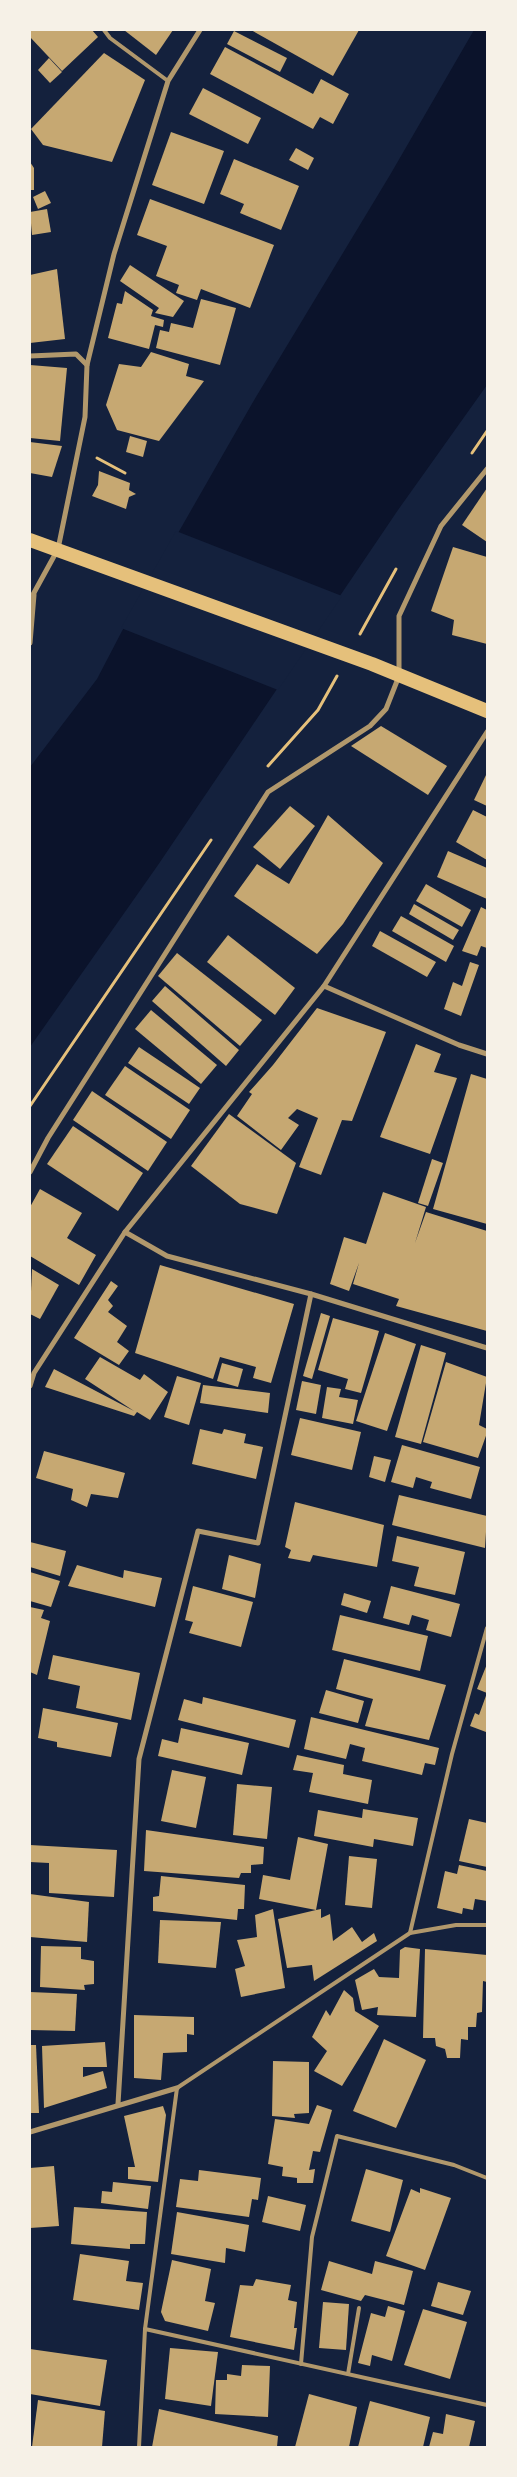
<svg xmlns="http://www.w3.org/2000/svg" width="517" height="2477" font-family="'Sofia Sans Condensed',sans-serif">
<rect width="100%" height="100%" fill="#14213d"/>
<path fill="#0b132b" d="M474,30H487V385L398,510L158,865L30,1047V767L97,679L122,631L253,402L390,175Z"/>
<path fill="#14213d" d="M176,531L342,596L278,690L121,628Z"/>
<g fill="#c6a872">
<path d="M30,30H92L98,37L62,71L30,37Z"/>
<path d="M124,30H173L156,55Z"/>
<path d="M251,30H359L333,76Z"/>
<path d="M234,31L287,58L280,72L227,44Z"/>
<path d="M225,47L313,94L321,79L349,94L333,124L320,117L313,129L210,74Z"/>
<path d="M104,53L145,80L112,162L43,145L31,129Z"/>
<path d="M49,58L62,72L50,83L38,70Z"/>
<path d="M203,88L261,118L248,144L189,114Z"/>
<path d="M171,132L224,151L204,204L152,185Z"/>
<path d="M296,148L314,158L308,170L289,160Z"/>
<path d="M234,159L299,186L281,230L240,213L244,204L220,194Z"/>
<path d="M30,162L34,168V190H30Z"/>
<path d="M45,191L51,203L38,209L33,197Z"/>
<path d="M150,199L274,245L250,308L201,289L197,300L176,293L179,285L156,276L167,246L137,235Z"/>
<path d="M47,209L51,232L32,235L30,212Z"/>
<path d="M130,265L184,301L173,317L155,313L159,308L120,281Z"/>
<path d="M57,269L65,339L30,343V275Z"/>
<path d="M125,291L153,310L151,316L164,320L163,327L155,325L149,349L108,338L117,303L122,304Z"/>
<path d="M201,299L236,308L220,365L156,348L160,330L169,332L171,323L193,328Z"/>
<path d="M151,352L189,364L186,376L204,381L159,441L117,430L106,405L119,364L141,367Z"/>
<path d="M30,365L67,368L60,441L30,438Z"/>
<path d="M130,436L147,441L143,457L126,452Z"/>
<path d="M30,442L62,446L52,477L30,473Z"/>
<path d="M99,471L130,483L129,490L136,494L129,497L126,509L92,496L98,485Z"/>
<path d="M487,488V542L462,525Z"/>
<path d="M453,547L487,557V644L452,635L454,620L431,611Z"/>
<path d="M381,726L447,766L428,795L351,746Z"/>
<path d="M487,773V806L474,800Z"/>
<path d="M290,806L315,826L280,869L253,847Z"/>
<path d="M473,810L487,817V860L456,842Z"/>
<path d="M328,815L383,863L343,924L317,954L234,896L257,864L289,884Z"/>
<path d="M448,851L487,868V899L437,877Z"/>
<path d="M426,884L471,910L462,927L416,901Z"/>
<path d="M414,904L459,930L453,940L409,914Z"/>
<path d="M481,907L487,910V948L481,946L477,956L462,951Z"/>
<path d="M401,916L454,946L446,962L392,931Z"/>
<path d="M380,931L436,962L427,977L372,946Z"/>
<path d="M228,935L295,988L275,1015L207,962Z"/>
<path d="M177,953L262,1020L240,1046L158,976Z"/>
<path d="M470,962L479,965L461,1016L444,1009L453,982L462,986Z"/>
<path d="M165,986L239,1050L226,1066L152,1001Z"/>
<path d="M317,1008L386,1032L352,1121L342,1120L321,1175L299,1167L318,1118L297,1109L288,1118L299,1125L281,1150L237,1116L252,1094L249,1092L273,1065Z"/>
<path d="M151,1010L217,1065L201,1084L135,1029Z"/>
<path d="M416,1044L441,1054L434,1072L457,1078L430,1154L380,1137Z"/>
<path d="M139,1047L200,1088L189,1104L128,1063Z"/>
<path d="M125,1066L190,1110L171,1139L105,1095Z"/>
<path d="M471,1074L487,1079V1224L433,1209Z"/>
<path d="M92,1091L167,1142L148,1171L73,1120Z"/>
<path d="M229,1114L296,1163L277,1214L240,1204L191,1166Z"/>
<path d="M73,1126L143,1173L118,1211L47,1164Z"/>
<path d="M432,1159L443,1163L428,1206L418,1203Z"/>
<path d="M40,1189L82,1213L67,1238L96,1255L79,1285L30,1256V1207Z"/>
<path d="M383,1192L426,1207L415,1243L426,1212L487,1231V1331L396,1306L399,1299L353,1284L359,1263L349,1291L330,1284L344,1237L366,1244Z"/>
<path d="M160,1265L294,1304L271,1383L253,1378L256,1367L220,1357L213,1379L135,1353Z"/>
<path d="M32,1269L59,1285L40,1319L30,1314Z"/>
<path d="M111,1281L118,1286L108,1300L113,1306L108,1312L127,1326L117,1342L129,1351L119,1365L74,1338Z"/>
<path d="M321,1313L330,1316L312,1379L303,1376Z"/>
<path d="M333,1318L379,1331L361,1393L345,1389L348,1379L318,1370Z"/>
<path d="M385,1333L416,1344L387,1431L356,1421Z"/>
<path d="M421,1345L446,1353L421,1444L395,1437Z"/>
<path d="M100,1357L140,1380L144,1374L168,1392L150,1420L137,1412L134,1416L45,1387L54,1369L134,1411L85,1379Z"/>
<path d="M446,1362L487,1377L479,1425L487,1429V1433L478,1458L423,1442Z"/>
<path d="M222,1363L243,1369L238,1387L217,1381Z"/>
<path d="M177,1376L201,1383L189,1425L164,1417Z"/>
<path d="M302,1381L321,1385L316,1414L296,1410Z"/>
<path d="M203,1385L270,1393L268,1413L200,1403Z"/>
<path d="M327,1387L341,1389L339,1397L358,1400L353,1424L322,1418Z"/>
<path d="M300,1418L361,1432L352,1470L291,1455Z"/>
<path d="M200,1429L222,1434L224,1429L246,1434L244,1443L263,1447L256,1479L192,1464Z"/>
<path d="M402,1445L480,1467L471,1499L430,1488L432,1482L416,1477L413,1488L391,1482Z"/>
<path d="M44,1451L125,1473L118,1498L91,1494L87,1507L71,1500L73,1489L36,1478Z"/>
<path d="M374,1456L391,1460L385,1482L369,1477Z"/>
<path d="M399,1495L487,1516L485,1548L392,1525Z"/>
<path d="M295,1502L384,1525L377,1567L313,1555L310,1562L288,1558L291,1550L285,1547Z"/>
<path d="M397,1536L465,1552L455,1595L414,1586L419,1567L392,1561Z"/>
<path d="M30,1542L66,1551L60,1576L30,1567Z"/>
<path d="M229,1555L261,1564L255,1598L222,1589Z"/>
<path d="M77,1565L123,1578L124,1570L162,1578L155,1607L68,1586Z"/>
<path d="M30,1572L60,1581L51,1607L30,1601Z"/>
<path d="M193,1586L253,1602L241,1647L189,1633L193,1622L185,1620Z"/>
<path d="M391,1586L460,1604L451,1637L426,1630L429,1620L412,1615L409,1625L383,1618Z"/>
<path d="M344,1593L371,1601L367,1613L341,1605Z"/>
<path d="M30,1607L44,1610L41,1618L50,1621L37,1675L30,1672Z"/>
<path d="M340,1615L428,1636L420,1671L332,1650Z"/>
<path d="M53,1655L140,1673L131,1720L76,1708L80,1686L48,1679Z"/>
<path d="M344,1659L446,1685L429,1740L365,1726L373,1699L336,1689Z"/>
<path d="M487,1664V1729L486,1732L470,1726L475,1713L479,1715L487,1693L477,1689Z"/>
<path d="M326,1690L364,1701L358,1723L319,1713Z"/>
<path d="M203,1697L296,1720L289,1748L178,1720L184,1699L202,1704Z"/>
<path d="M43,1708L118,1723L111,1757L57,1747V1742L38,1738Z"/>
<path d="M311,1717L439,1748L435,1765L425,1763L422,1775L362,1761L365,1748L350,1744L346,1759L304,1749Z"/>
<path d="M181,1728L249,1743L242,1775L158,1756L162,1739L178,1743Z"/>
<path d="M297,1755L344,1765L343,1774L372,1780L368,1804L309,1792L313,1773L293,1770Z"/>
<path d="M172,1770L206,1777L196,1828L161,1821Z"/>
<path d="M237,1784L272,1787L267,1839L233,1835Z"/>
<path d="M363,1809L418,1818L413,1846L374,1839L373,1847L314,1836L318,1810L362,1818Z"/>
<path d="M469,1819L487,1823V1867L459,1861Z"/>
<path d="M146,1830L264,1847L263,1864L251,1865V1873H241L239,1878L144,1871Z"/>
<path d="M298,1837L328,1844L316,1910L321,1909V1918L330,1914L333,1941L352,1927L362,1942L374,1933L377,1941L314,1981L312,1965L287,1968L278,1919L316,1910L259,1899L263,1875L290,1880Z"/>
<path d="M30,1845L117,1850L114,1897L49,1893V1863L30,1862Z"/>
<path d="M349,1856L377,1859L372,1908L345,1905Z"/>
<path d="M459,1865L487,1871V1901L475,1899L473,1910L463,1908L462,1914L437,1908L445,1871L457,1874Z"/>
<path d="M161,1876L245,1885L244,1909H238L237,1920L153,1911V1897L159,1896Z"/>
<path d="M30,1894L89,1902L87,1942L30,1937Z"/>
<path d="M273,1909L285,1988L241,1997L235,1969L245,1966L237,1940L257,1937L255,1915Z"/>
<path d="M160,1920L221,1922L216,1968L158,1963Z"/>
<path d="M41,1946L81,1947V1959L94,1961V1984L84,1985L85,1990L40,1987Z"/>
<path d="M405,1947L420,1949L416,2017L377,2015L378,2007L362,2010L355,1980L374,1969L379,1977L399,1978L400,1950Z"/>
<path d="M425,1949L487,1955V1982L483,1981L482,2012L477,2013L476,2027H468V2040L461,2039L460,2058H447L445,2049L436,2046L435,2038H423Z"/>
<path d="M344,1990L353,1998L355,2011L379,2026L342,2086L314,2071L327,2051L312,2037L326,2010L330,2016Z"/>
<path d="M30,1992L77,1994L75,2031L30,2030Z"/>
<path d="M134,2015L194,2017V2035L187,2034V2052L163,2053L161,2080L134,2078Z"/>
<path d="M384,2039L426,2060L396,2128L353,2111Z"/>
<path d="M105,2042L107,2067H83V2077L103,2071L107,2088L44,2108L42,2046Z"/>
<path d="M30,2045H36L39,2113H30Z"/>
<path d="M273,2061L309,2062V2113L294,2114L295,2118L272,2116Z"/>
<path d="M317,2105L332,2110L320,2152L313,2151L309,2170L315,2169L313,2183H297V2178L282,2176L283,2167L268,2164L275,2119L309,2124Z"/>
<path d="M163,2106L166,2115L158,2182L128,2179V2167H135L124,2116Z"/>
<path d="M54,2166L59,2226L30,2228V2168Z"/>
<path d="M366,2169L403,2180L390,2232L351,2221Z"/>
<path d="M199,2170L261,2178L258,2200L252,2199L249,2217L176,2207L180,2179L198,2181Z"/>
<path d="M113,2182L151,2186L148,2209L101,2203L102,2191L112,2192Z"/>
<path d="M420,2188L451,2198L425,2270L386,2256L411,2189L420,2193Z"/>
<path d="M268,2196L306,2205L300,2231L262,2222Z"/>
<path d="M74,2207L147,2212L145,2244H130V2249L71,2244Z"/>
<path d="M177,2212L249,2225L245,2252L226,2248L225,2263L171,2254Z"/>
<path d="M80,2254L129,2261L126,2281L143,2283L139,2310L73,2300Z"/>
<path d="M172,2260L211,2269L205,2301L215,2303L208,2331L165,2321L161,2312Z"/>
<path d="M329,2261L372,2274L375,2261L413,2271L404,2305L365,2295L361,2301L321,2290Z"/>
<path d="M256,2279L291,2285L288,2300L297,2302L294,2328H297L294,2350L230,2337L240,2285L253,2286Z"/>
<path d="M438,2282L471,2291L463,2315L431,2306Z"/>
<path d="M323,2302L349,2304L346,2350L319,2348Z"/>
<path d="M388,2306L405,2311L392,2361L372,2355L370,2366L358,2363L371,2313L385,2317Z"/>
<path d="M423,2309L467,2322L450,2379L404,2365Z"/>
<path d="M170,2348L218,2352L211,2406L165,2399Z"/>
<path d="M30,2349L107,2360L100,2406L30,2394Z"/>
<path d="M242,2365L270,2366L268,2417L215,2414L216,2380H227V2374L241,2376Z"/>
<path d="M309,2394L357,2407L349,2447H295Z"/>
<path d="M38,2400L105,2411L102,2447H32Z"/>
<path d="M370,2401L430,2417L423,2447H358Z"/>
<path d="M159,2409L278,2436L277,2447H152Z"/>
<path d="M446,2414L475,2421L469,2447H429L433,2432L443,2434Z"/>
</g>
<g fill="none" stroke-linecap="round" stroke-linejoin="round">
<g stroke="#e5c07b" stroke-width="3">
<path d="M472,453L487,431"/>
<path d="M97,458L125,473"/>
<path d="M360,634L396,569"/>
<path d="M268,766L318,710L337,676"/>
<path d="M30,1106L211,840"/>
</g>
<g stroke="#b1986c" stroke-width="4">
<path d="M104,30L110,38L168,81"/>
<path d="M410,1933L452,1754L487,1628"/>
<path d="M145,2329L487,2405"/>
<path d="M301,2364L312,2237L337,2136L454,2165L487,2178"/>
<path d="M348,2374L359,2308"/>
<path d="M139,2447L145,2329L177,2088L410,1933L456,1925H487"/>
</g>
<g stroke="#b1986c" stroke-width="5">
<path d="M30,356L76,354L87,365"/>
<path d="M30,600L58,549L85,417L87,365L114,254L168,81L200,30"/>
<path d="M30,643L34,595"/>
<path d="M324,986L459,1045L487,1054"/>
<path d="M30,1172L48,1138L268,792L370,726L386,709L399,676V616L441,526L487,469"/>
<path d="M125,1232L167,1256L311,1294L487,1348"/>
<path d="M30,1386L34,1373L125,1232L324,986L487,732"/>
<path d="M118,2104L139,1759L198,1531L258,1543L311,1294"/>
<path d="M30,2132L177,2088"/>
</g>
<path stroke="#e5c07b" stroke-width="14" d="M30,540L372,664L487,711"/>
</g>
<rect width="517" height="2477" fill="none" stroke="#f6f1e7" stroke-width="62"/>
</svg>
